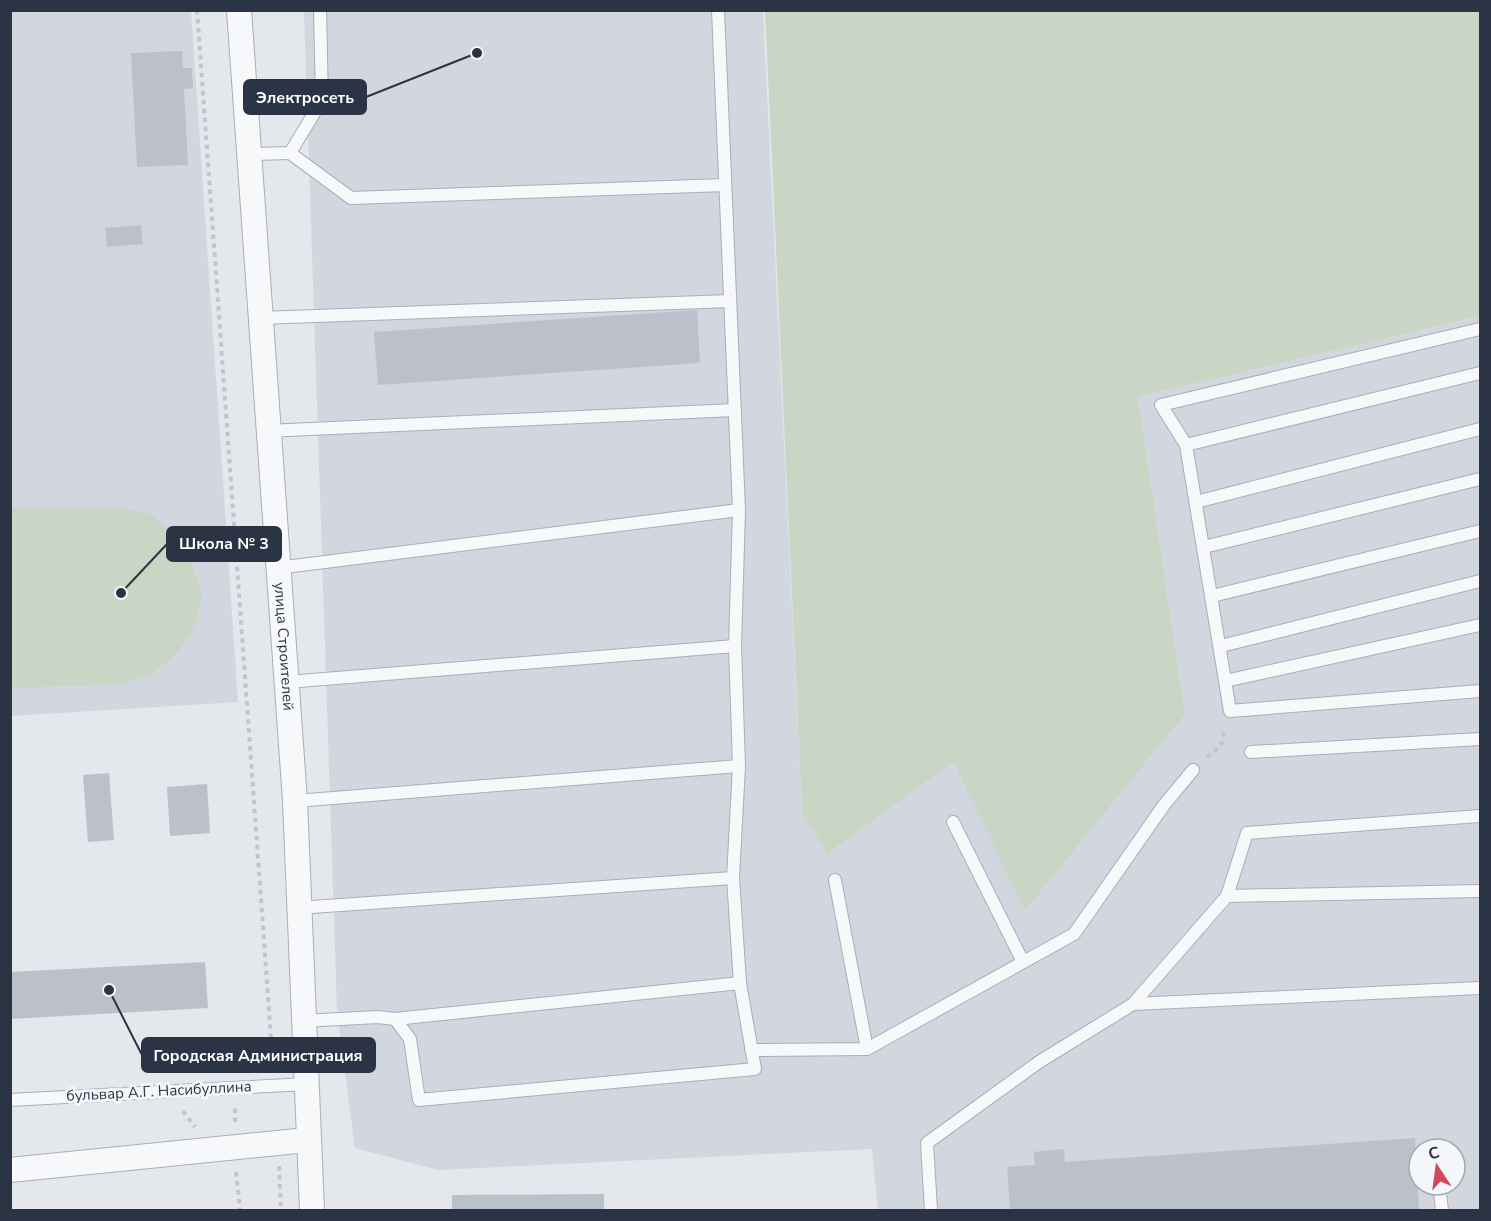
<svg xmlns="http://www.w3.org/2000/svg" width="1491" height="1221" font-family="'Nunito Sans',sans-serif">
<rect width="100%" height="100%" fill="#e4e7ec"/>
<g fill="#d2d6de" fill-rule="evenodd">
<path d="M11,11H191L238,702L11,716Z"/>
<path d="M304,11H763L802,812L827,854L953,761L1185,714L1138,397L1480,316V1210H878L872,1149L438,1170L355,1148L337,1010ZM1419,1149H1455V1185H1419Z"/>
</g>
<g fill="#c9d6c5">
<path d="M765,11H1480V316L1138,397L1185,714L1025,910L953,762L827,854L802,812Z"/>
<path d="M119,507L151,514L175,535L191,562L202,593L195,627L176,654L152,674L122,684L11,688V508Z"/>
</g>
<g fill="#bbc0ca">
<path d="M182,51L183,68H192L193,88L184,89L188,165L137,167L131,53Z"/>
<path d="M141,225L143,244L107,247L105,228Z"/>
<path d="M697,310L700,363L378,385L374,332Z"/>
<path d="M109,773L114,840L88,842L83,775Z"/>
<path d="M207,784L210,833L170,836L167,787Z"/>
<path d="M205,962L208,1008L10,1019V972Z"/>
<path d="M1415,1138L1419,1210H1010L1007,1167L1035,1165L1034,1152L1064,1149L1065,1162Z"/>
<path d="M604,1194V1210H452V1195Z"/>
</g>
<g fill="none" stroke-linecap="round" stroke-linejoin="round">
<g stroke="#a9aeb7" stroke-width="14">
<g id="service">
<path d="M290,153L351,198L725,185"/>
<path d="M251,154L290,153L322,100L320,10"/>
<path d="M260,318L730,301"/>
<path d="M1480,329L1161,405L1186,445L1230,711L1480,691"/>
<path d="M266,431L735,410"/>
<path d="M1186,445L1480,373"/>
<path d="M1196,502L1480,429"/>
<path d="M1204,547L1480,479"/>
<path d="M277,568L739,510"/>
<path d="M1212,596L1480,531"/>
<path d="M1221,646L1480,581"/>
<path d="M1225,681L1480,625"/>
<path d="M287,682L735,646"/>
<path d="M1251,752L1480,739"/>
<path d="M295,801L739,766"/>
<path d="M953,822L1023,962"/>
<path d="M835,880L867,1049"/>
<path d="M1227,896L1480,891"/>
<path d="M297,908L733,878"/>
<path d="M1133,1004L1480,988"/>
<path d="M395,1019L740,983"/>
<path d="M302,1021L378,1017L395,1019L410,1039L419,1100L755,1069L740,983L733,878L739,766L735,646L739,510L718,10"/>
<path d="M751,1050L867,1049L1074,934L1164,805L1193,770"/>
<path d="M10,1100L307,1084"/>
<path d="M1439,1185L1442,1210"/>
<path d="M931,1210L927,1143L1039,1062L1133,1004L1227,896L1247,833L1480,816"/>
</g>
</g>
<g stroke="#a9aeb7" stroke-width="26">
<g id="minor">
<path id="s1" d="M239,10L295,801L312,1210"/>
<path d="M10,1170L307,1140"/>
</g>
</g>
<g stroke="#c2c5cb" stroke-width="4" stroke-dasharray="4.5 4.5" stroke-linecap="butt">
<path d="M197,10L273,1066"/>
<path d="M1207,757L1221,745L1225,729"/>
<path d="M183,1111L195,1127"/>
<path d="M235,1122V1106"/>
<path d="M279,1166L281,1210"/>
<path d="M236,1172L240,1210"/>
</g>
<use href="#service" stroke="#f7f8fa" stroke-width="12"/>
<use href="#minor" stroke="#f7f8fa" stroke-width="24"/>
</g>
<g text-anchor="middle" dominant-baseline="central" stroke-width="6" stroke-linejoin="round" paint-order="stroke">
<g font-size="15" fill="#2b3445" stroke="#f4f6f9">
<text stroke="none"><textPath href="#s1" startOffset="638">улица Строителей</textPath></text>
<text transform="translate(159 1091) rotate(-3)">бульвар А.Г. Насибуллина</text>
</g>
</g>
<path fill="none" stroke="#2b3445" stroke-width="2" d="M477 53L366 97M121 593L167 544M109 990L142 1055"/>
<g fill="#2b3445" stroke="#f4f6f9" stroke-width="2">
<circle cx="477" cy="53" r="6"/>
<circle cx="121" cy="593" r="6"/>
<circle cx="109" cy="990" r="6"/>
</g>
<g fill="#2b3445" stroke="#2b3445" stroke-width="2">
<rect x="244" y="80" width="122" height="34" rx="6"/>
<rect x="167" y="527" width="114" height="34" rx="6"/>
<rect x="142" y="1038" width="233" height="34" rx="6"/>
</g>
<g font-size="16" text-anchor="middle" font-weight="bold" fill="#fff">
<text x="305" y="103">Электросеть</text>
<text x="224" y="549">Школа № 3</text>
<text x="258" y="1061">Городская Администрация</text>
</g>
<rect width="1491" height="1221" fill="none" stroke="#2b3445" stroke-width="24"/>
<g transform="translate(1437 1167) rotate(347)"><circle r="28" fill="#f4f6f9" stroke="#a4a8b1" stroke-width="1.5"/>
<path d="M0-4.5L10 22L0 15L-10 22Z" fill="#d1495b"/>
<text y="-9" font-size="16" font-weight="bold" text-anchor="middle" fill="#2b3445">С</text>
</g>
</svg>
